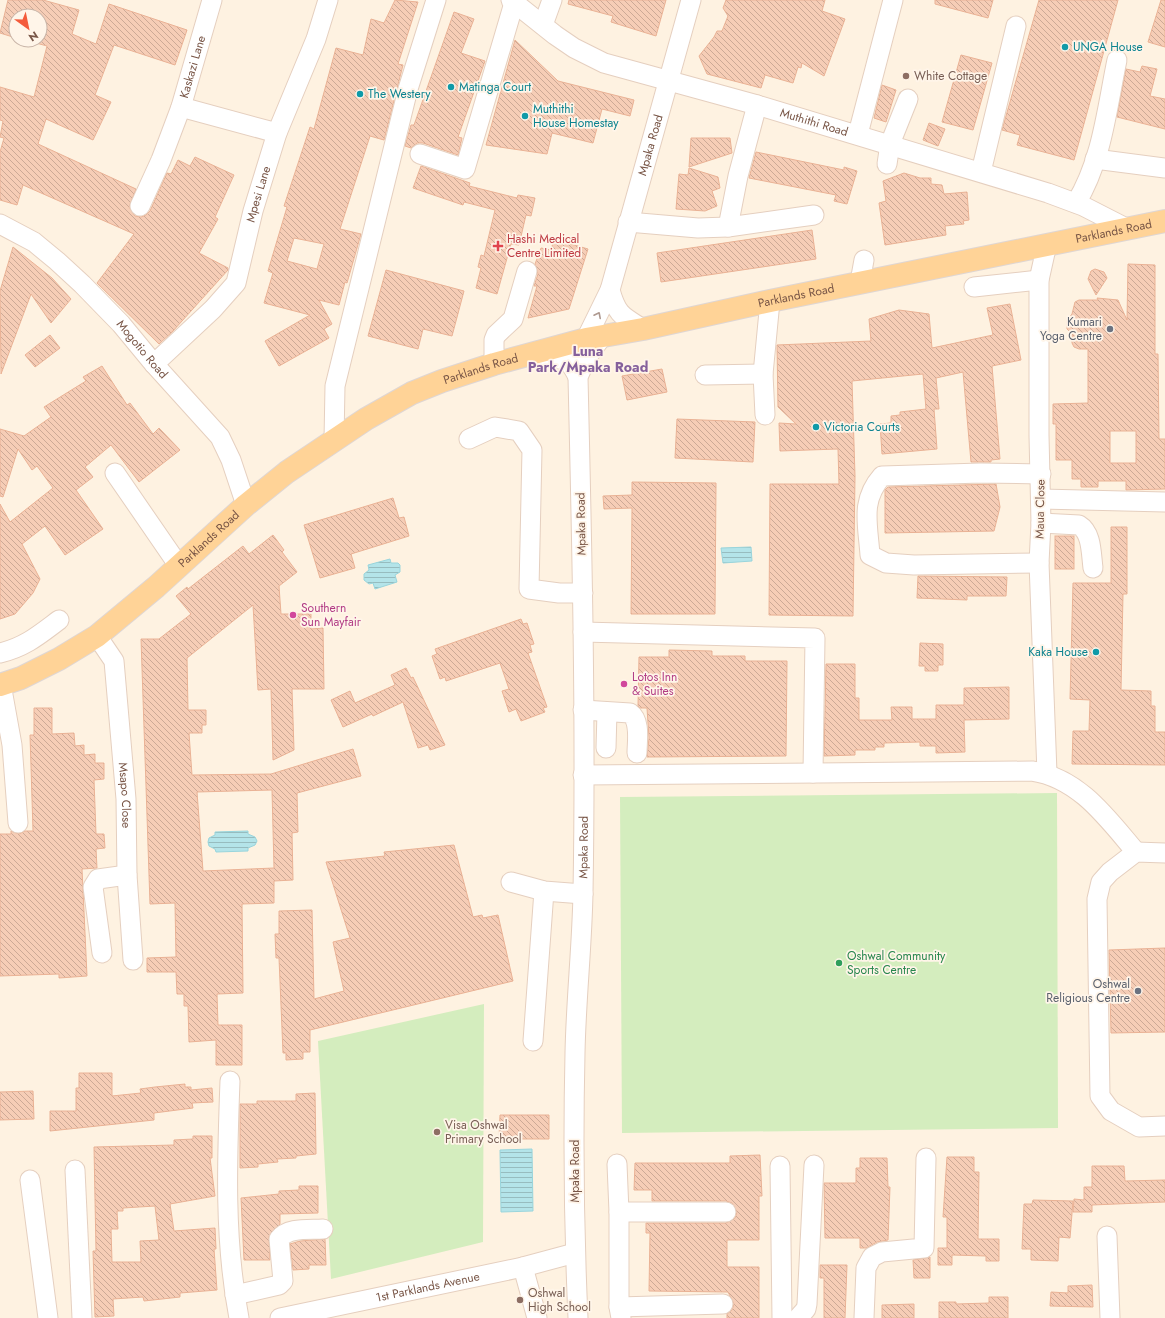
<svg xmlns="http://www.w3.org/2000/svg" width="1165" height="1318" font-family="Jost,sans-serif">
<defs>
<pattern id="water-rules" width="6" height="5" patternUnits="userSpaceOnUse"><rect width="6" height="5" fill="#b4e4e9"/><path d="M0 2.5h6" fill="none" stroke="#97bcbf"/></pattern>
<pattern id="building-back-hatch" width="6" height="6" patternUnits="userSpaceOnUse"><rect width="6" height="6" fill="#f6cdb6"/><path d="M-1 5l2 2M0 0l6 6M5-1l2 2" fill="none" stroke="#cca996"/></pattern>
</defs>
<rect width="100%" height="100%" fill="#fef2e1"/>
<g fill="#d4edbe">
<path d="M1057,793L1058,1128L622,1133L620,797Z"/>
<path d="M484,1004L483,1242L331,1279L318,1041Z"/>
</g>
<g fill="url(#water-rules)" stroke="#99d5dc">
<path d="M751,547L752,561L723,563L721,548Z"/>
<path d="M390,559L391,563H398L400,565V572L395,575L397,582L375,589L373,583L369,584L364,580V574L369,570L368,565Z"/>
<path d="M248,831V834L255,837L257,841L255,845L248,848V851L216,852L215,849L209,846L208,842L209,838L215,835V832Z"/>
<path d="M532,1149L533,1211L501,1212L500,1150Z"/>
</g>
<g fill="url(#building-back-hatch)" stroke="#eab295" fill-rule="evenodd">
<path d="M8,0H43L79,10L72,34L96,44L109,4L187,30L175,65L114,45L95,95L111,102L93,140L46,119L38,144L136,189L129,207L135,216L141,217L146,215L150,211L167,173L171,174L178,160L190,166L195,157L234,175L215,217L218,219L199,253L228,268V270L173,331L159,344L97,283L134,234L23,185L17,205L0,200V152L4,138L0,137L3,121L0,120V87L34,97L47,46L25,40H40V16H16V38L0,33Z"/>
<path d="M395,0L418,2L398,64L403,65L384,140L370,136L340,229L361,234L347,283L345,282L339,305L319,300L332,324L324,329L329,338L279,366L265,341L310,315L264,303L273,273L268,271L287,207L284,206L310,127L314,129L336,48L363,55L371,19L384,23ZM294,238L324,244L317,269L287,261Z"/>
<path d="M569,0H666L656,36L611,22L613,16L568,4Z"/>
<path d="M726,0H825L822,11L845,19L824,76L802,63L801,68L798,67L793,83L765,75L761,88L707,74L699,56L714,37L717,31H722L728,16L723,8Z"/>
<path d="M935,0H993L988,18L935,4Z"/>
<path d="M1039,0H1118L1074,160L1017,145L1020,135L1002,130Z"/>
<path d="M1161,0H1165V47L1148,42Z"/>
<path d="M454,12L474,19L461,53L485,61L458,137L462,138L458,155L423,143H417L411,148L405,146L411,125H414Z"/>
<path d="M515,40L558,81L634,100L630,116L602,109L593,143L552,133L547,154L486,145Z"/>
<path d="M961,55L992,63L973,130L942,122Z"/>
<path d="M1142,66L1157,69L1150,96L1165,99V129L1117,117L1126,69L1140,72Z"/>
<path d="M882,85L896,90L886,122L874,118Z"/>
<path d="M929,123L945,129L938,146L923,140Z"/>
<path d="M691,138H730L732,153L689,167Z"/>
<path d="M756,152L844,170V167L857,171L847,204L834,201L836,195L749,178Z"/>
<path d="M421,166L470,183L469,186L517,198L518,195L535,198L531,216L526,215L519,245L511,244L497,294L476,288L481,268L478,267L481,255L484,256L495,210L464,202L463,205L413,188Z"/>
<path d="M689,168L718,177L720,188L712,191L717,206L705,211L676,209L679,174L688,175Z"/>
<path d="M904,173L920,178H931V184L942,185L944,194L967,192L969,220L963,221L964,224L945,226L946,235L885,245L879,203L886,201L883,181Z"/>
<path d="M812,230L816,259L661,282L657,253Z"/>
<path d="M554,239L588,249L569,309L528,318L537,286H534L538,274L535,264L541,248L551,250Z"/>
<path d="M13,247L52,278L71,299L51,323L31,294L1,374L0,291Z"/>
<path d="M1128,264L1155,265V354H1158L1159,439H1165V489L1126,490V481H1098V487H1081V479H1072V460H1056V424H1053V404L1088,403V349H1079L1074,347L1072,343V334L1067,329V320L1072,314L1075,302L1079,300H1098L1097,298L1118,300L1127,320ZM1110,431H1136V463H1110Z"/>
<path d="M1095,269L1104,272L1107,278L1096,295L1088,279L1091,271Z"/>
<path d="M386,270L464,291L452,336L423,329L418,349L368,336Z"/>
<path d="M1010,304L1021,360L992,366L1000,459L991,460V462H971L963,372L936,378L939,409H934L937,449L882,454L880,424L891,423V416L900,415V412L926,409L923,374L852,381L855,476L853,616L769,615L770,484H839L838,449L780,451L779,423L796,424L778,407L777,345L871,341L869,319L899,310L929,314L932,348L993,335L987,308Z"/>
<path d="M50,335L60,348L35,367L25,355Z"/>
<path d="M102,366L127,405L130,403L153,434L159,428L180,450L139,482L111,445L85,467L93,477L76,490L103,529L65,555L45,526L22,544L40,579L33,593L15,614L0,619V504L10,522L53,488L37,466L32,470L18,449L3,497L0,496V429L24,436L51,417L44,407L86,381L83,377Z"/>
<path d="M662,369L667,392L627,400L622,376Z"/>
<path d="M677,419L755,422L753,462L675,458Z"/>
<path d="M632,482L716,483L715,614H631L632,508L604,509L603,496L632,495Z"/>
<path d="M996,484L1000,507L994,531L885,533V490L888,487Z"/>
<path d="M393,498L399,518L404,517L409,536L351,554L355,568L320,578L304,525Z"/>
<path d="M1111,527H1127V594H1123L1121,690L1151,691V706H1155V732H1165V765L1072,764L1073,731H1089L1090,700L1070,699L1073,583H1111Z"/>
<path d="M273,535L284,550L282,552L297,572L279,586L281,614H311V629L323,628L324,689H292L294,750L273,760L271,689L258,690L253,605L187,658L188,710H206V725H202V733H189L192,775L271,774L353,749L361,776L297,793L298,832L292,833L293,880L274,881V903L242,904L243,993L217,994L218,1025H242V1065H216V1040L189,1042L188,1006H184V994H177L176,972H147V958L176,957L175,903L150,904L141,639H159L191,614L176,596L187,587L188,589L243,546L249,554ZM272,790L274,868L203,871L197,792Z"/>
<rect x="1055" y="536" width="19" height="33"/>
<path d="M918,576L1007,577L1006,596H967V600L917,598Z"/>
<path d="M521,619L523,624L527,623L534,644L530,645L532,652L528,653L547,707L543,708L545,712L521,721L516,709L509,712L502,691L509,689L500,663L446,681L445,677L440,679L432,656L437,654L435,649Z"/>
<path d="M920,643L943,644V665H938V671H925V666H919Z"/>
<path d="M669,650L712,651V656H745V661H787L786,756L647,757L649,738L647,708H640L638,706L639,657H669Z"/>
<path d="M826,664H855V698H859V720H892L891,707H912V719H936V705H964V688L1009,687V719L964,720L965,752L936,753V746H920V742L884,743V747H875V750H855V755L824,756Z"/>
<path d="M406,668L411,678L413,677L445,745L430,750L428,745L418,748L403,702L373,716L372,714L343,727L331,700L350,691L355,703L395,685L391,675Z"/>
<path d="M34,708H52V734L74,733L75,746L84,745V755L95,754V763H104V779L94,780L96,834H104L105,848L96,849L97,868L82,869L87,976L59,978V974L0,976V834H11V831L19,834L25,831H33L30,735H34Z"/>
<path d="M454,845L473,917L482,915L483,918L498,915L513,981L310,1030V1052H303V1059L286,1060V1053H283L279,958H276L275,934H279V911L312,910L314,999L344,991L333,942L350,938L326,862L385,856L384,852Z"/>
<path d="M1165,948V1032L1111,1033L1109,950Z"/>
<path d="M79,1073H112V1096L141,1093L140,1089L155,1087L185,1084V1087H191V1090L212,1088L213,1102L192,1103L193,1108L154,1113V1120L50,1131V1111H76V1088H79Z"/>
<path d="M33,1091L34,1119L0,1120V1092Z"/>
<path d="M315,1093L316,1154L296,1156V1158L277,1159L278,1162L258,1164V1167L240,1168V1104H257V1101H296V1094Z"/>
<path d="M500,1115H549V1139H499Z"/>
<path d="M193,1136H212V1158H210L215,1196L170,1204L174,1231L215,1228L216,1249H214L217,1290L180,1293V1297L144,1301L143,1297L113,1299L114,1316L95,1317L93,1251H96L94,1147L174,1145V1140L193,1139ZM155,1206L159,1240L140,1241L141,1262H112L111,1229H118L117,1211H123V1208Z"/>
<path d="M760,1155L762,1196H759V1240H727V1267H759V1318H727V1314L732,1310L734,1304L728,1292L649,1291L650,1233H646V1223H726L735,1218L737,1212L732,1203L726,1201H652V1190H634L635,1163H730V1156Z"/>
<path d="M947,1157H974V1172H979L978,1239H999V1261H986V1256L952,1255V1265H938V1248H947V1217H943Z"/>
<path d="M860,1158H887L888,1187H890L888,1240L877,1242L866,1248H860V1238H825L824,1183H856V1168H860Z"/>
<path d="M1092,1166H1124L1125,1181L1165,1180V1202L1092,1205V1212H1073L1074,1199L1084,1200V1187H1092Z"/>
<path d="M299,1186H318V1213L280,1214V1224L269,1236L270,1260H244L241,1198L279,1194V1191L299,1190Z"/>
<path d="M1033,1200L1073,1201L1070,1238L1059,1237L1058,1261L1031,1260V1249H1022L1024,1204H1032Z"/>
<path d="M325,1239L326,1265H309V1269L293,1270L290,1244L300,1241Z"/>
<path d="M930,1257V1278H914L913,1260Z"/>
<path d="M820,1265H847L845,1318H824V1278H820Z"/>
<path d="M1092,1285L1093,1307L1050,1306L1051,1292L1068,1293V1286Z"/>
<path d="M989,1297H1008V1318H939V1302H956V1304L989,1303Z"/>
<path d="M914,1304V1318H882V1305Z"/>
</g>
<g fill="none" stroke-linecap="round" stroke-linejoin="round">
<g stroke="#e5cfbf" stroke-width="21">
<g id="minor">
<path id="s1" d="M511,0L555,35L574,48L604,63L757,105L1048,193L1083,206L1128,229"/>
<path d="M543,25L552,0"/>
<path d="M181,107L277,133"/>
<path d="M858,134L893,0"/>
<path d="M420,154L465,169L514,3"/>
<path d="M1095,159L1165,168"/>
<path d="M887,164L890,144L908,99"/>
<path d="M981,172L1016,26"/>
<path d="M1076,203C1102,161 1107,108 1117,60"/>
<path id="s2" d="M140,206L161,160L181,107L212,0"/>
<path d="M628,222L698,228L728,227L814,215"/>
<path id="s3" d="M0,224L34,242L57,261L82,284L121,324L154,364L220,437L231,460L246,505"/>
<path d="M728,227L738,176L757,105"/>
<path d="M860,282L864,260"/>
<path d="M974,287L1039,280"/>
<path d="M610,290C617,315 622,316 643,329"/>
<path id="s4" d="M586,339L610,290L691,0"/>
<path d="M530,356C542,357 563,356 571,365C574,369 576,373 578,377"/>
<path id="s5" d="M154,364L213,309L236,283L253,211L277,133L316,39L328,0"/>
<path d="M494,364V340L496,335L513,319L527,271"/>
<path d="M705,375L763,374"/>
<path d="M765,415L763,374L770,301"/>
<path d="M469,439L495,427L519,431L532,450L529,589L559,593H583"/>
<path d="M334,440L335,386L408,89L436,0"/>
<path d="M115,473L179,566"/>
<path d="M1041,499L1165,502"/>
<path d="M1041,523L1079,525C1092,533 1091,553 1093,568"/>
<path d="M1039,563L914,565L886,563L870,555C868,524 860,501 882,476L981,473L1041,474"/>
<path d="M583,632L815,638L813,773"/>
<path id="s6" d="M97,636L114,661L126,799L127,875L133,960"/>
<path d="M0,653C25,647 39,635 59,620"/>
<path d="M1,684L12,745L18,823"/>
<path d="M583,710L630,713C641,721 637,741 637,753"/>
<path d="M606,748L607,712"/>
<path d="M1047,773L1039,563L1041,523L1039,435V280L1047,244"/>
<path d="M583,775L1032,771C1079,778 1107,818 1136,852"/>
<path d="M1165,853L1136,852L1110,872L1101,882L1097,899L1100,1096L1111,1111L1139,1127L1165,1126"/>
<path d="M511,882L544,891L583,894"/>
<path d="M102,953L93,887L98,879L127,875"/>
<path d="M533,1041L544,891"/>
<path d="M230,1081C227,1160 224,1240 239,1318"/>
<path d="M617,1164L619,1212V1307L621,1318"/>
<path d="M780,1166L782,1318"/>
<path d="M75,1170L82,1318"/>
<path d="M30,1180L48,1318"/>
<path d="M619,1212H726"/>
<path d="M1107,1236L1110,1318"/>
<path d="M523,1267L537,1318"/>
<path d="M235,1295L279,1285L283,1281L279,1239C288,1227 309,1230 323,1229"/>
<path d="M619,1307L723,1304"/>
<path id="s7" d="M280,1318L523,1267L575,1253"/>
<path id="s8" d="M578,1318C574,1230 573,1141 575,1053C576,1000 582,946 583,893C586,721 582,549 578,377L586,359L603,335"/>
<path d="M798,1318L806,1309L807,1304L814,1165"/>
<path d="M864,1318L866,1268L872,1257L882,1252L924,1248L926,1158"/>
</g>
</g>
<g stroke="#dfd6d3" stroke-width="24">
<g id="major">
<path id="s9" d="M0,685L21,678L59,659L97,636L156,587L246,505L287,472L366,419L412,393L442,381L494,364L586,339L643,329L770,301L1165,221"/>
</g>
</g>
<use href="#minor" stroke="#fff" stroke-width="19"/>
<use href="#major" stroke="#ffd397" stroke-width="22"/>
</g>
<defs><path id="oneway-chevron" d="M-2-3.5L2.5 0L-2 3.5" fill="none" stroke-width="1.6" stroke-linecap="round" stroke-linejoin="round"/></defs>
<use stroke="#ae9990" href="#oneway-chevron" transform="translate(598 315) rotate(-63)"/>
<g fill="#0f9aa8" stroke="#fff5e9" stroke-width="1.5">
<circle cx="1065" cy="47" r="4"/>
<circle cx="451" cy="87" r="4"/>
<circle cx="360" cy="94" r="4"/>
<circle cx="525" cy="116" r="4"/>
<circle cx="816" cy="427" r="4"/>
<circle cx="1096" cy="652" r="4"/>
</g>
<g fill="#8d6e63" stroke="#fff5e9" stroke-width="1.5">
<circle cx="906" cy="76" r="4"/>
<circle cx="437" cy="1132" r="4"/>
<circle cx="520" cy="1300" r="4"/>
</g>
<path fill="#e0444e" stroke="#fff5e9" stroke-width="1.5" d="M496 240h4v4h4v4h-4v4h-4v-4h-4v-4h4z"/>
<g fill="#6b7280" stroke="#fff5e9" stroke-width="1.5">
<circle cx="1110" cy="329" r="4"/>
<circle cx="1138" cy="991" r="4"/>
</g>
<g fill="#d1479c" stroke="#fff5e9" stroke-width="1.5">
<circle cx="293" cy="615" r="4"/>
<circle cx="624" cy="684" r="4"/>
</g>
<circle fill="#2e9e5b" stroke="#fff5e9" stroke-width="1.5" cx="839" cy="963" r="4"/>
<g text-anchor="middle" dominant-baseline="central" stroke-width="3.5" stroke-linejoin="round" paint-order="stroke">
<g font-size="12" fill="#0d838f" stroke="#fff5e9" text-anchor="start">
<text x="1073" y="47">UNGA House</text>
<text x="459" y="87">Matinga Court</text>
<text x="368" y="94">The Westery</text>
<text x="533" y="109">Muthithi<tspan x="533" dy="14">House Homestay</tspan></text>
<text x="824" y="427">Victoria Courts</text>
<text x="1088" y="652" text-anchor="end">Kaka House</text>
</g>
<g font-size="12" fill="#785546" stroke="#fff5e9">
<text stroke="none"><textPath href="#s2" startOffset="149">Kaskazi Lane</textPath></text>
<text stroke="none"><textPath href="#s1" startOffset="331">Muthithi Road</textPath></text>
<text stroke="none"><textPath href="#s4" startOffset="205">Mpaka Road</textPath></text>
<text stroke="none"><textPath href="#s5" startOffset="207">Mpesi Lane</textPath></text>
<text stroke="none"><textPath href="#s9" startOffset="1229">Parklands Road</textPath></text>
<text stroke="none"><textPath href="#s9" startOffset="905">Parklands Road</textPath></text>
<text stroke="none"><textPath href="#s3" startOffset="191">Mogotio Road</textPath></text>
<text stroke="none"><textPath href="#s9" startOffset="581">Parklands Road</textPath></text>
<text transform="translate(1040 509) rotate(-89)">Maua Close</text>
<text transform="translate(581 524) rotate(-91)">Mpaka Road</text>
<text stroke="none"><textPath href="#s9" startOffset="257">Parklands Road</textPath></text>
<text stroke="none"><textPath href="#s6" startOffset="165">Msapo Close</textPath></text>
<text stroke="none"><textPath href="#s8" startOffset="471">Mpaka Road</textPath></text>
<text transform="translate(575 1171) rotate(-90)">Mpaka Road</text>
<text stroke="none"><textPath href="#s7" startOffset="151">1st Parklands Avenue</textPath></text>
</g>
<g font-size="12" fill="#785e54" stroke="#fff5e9" text-anchor="start">
<text x="914" y="76">White Cottage</text>
<text x="445" y="1125">Visa Oshwal<tspan x="445" dy="14">Primary School</tspan></text>
<text x="528" y="1293">Oshwal<tspan x="528" dy="14">High School</tspan></text>
</g>
<g font-size="12" fill="#be3a42" stroke="#fff5e9" text-anchor="start">
<text x="507" y="239">Hashi Medical<tspan x="507" dy="14">Centre Limited</tspan></text>
</g>
<g font-size="12" fill="#5b616d" stroke="#fff5e9" text-anchor="end">
<text x="1102" y="322">Kumari<tspan x="1102" dy="14">Yoga Centre</tspan></text>
<text x="1130" y="984">Oshwal<tspan x="1130" dy="14">Religious Centre</tspan></text>
</g>
<g font-size="12" fill="#b23c85" stroke="#fff5e9" text-anchor="start">
<text x="301" y="608">Southern<tspan x="301" dy="14">Sun Mayfair</tspan></text>
<text x="632" y="677">Lotos Inn<tspan x="632" dy="14">&amp; Suites</tspan></text>
</g>
<g font-size="12" fill="#27864d" stroke="#fff5e9" text-anchor="start">
<text x="847" y="956">Oshwal Community<tspan x="847" dy="14">Sports Centre</tspan></text>
</g>
<g font-size="14" font-weight="bold" fill="#85609c" stroke="#fff5e9">
<text x="588" y="351">Luna<tspan x="588" dy="16">Park/Mpaka Road</tspan></text>
</g>
</g>
<g transform="translate(28 28) rotate(147)"><circle r="19" fill="#fff5e9" stroke="#c9b5a8"/>
<path d="M0-3L7 15L0 10L-7 15Z" fill="#f45b3b"/>
<text y="-6" font-size="11" font-weight="bold" text-anchor="middle" fill="#785546">N</text>
</g>
</svg>
